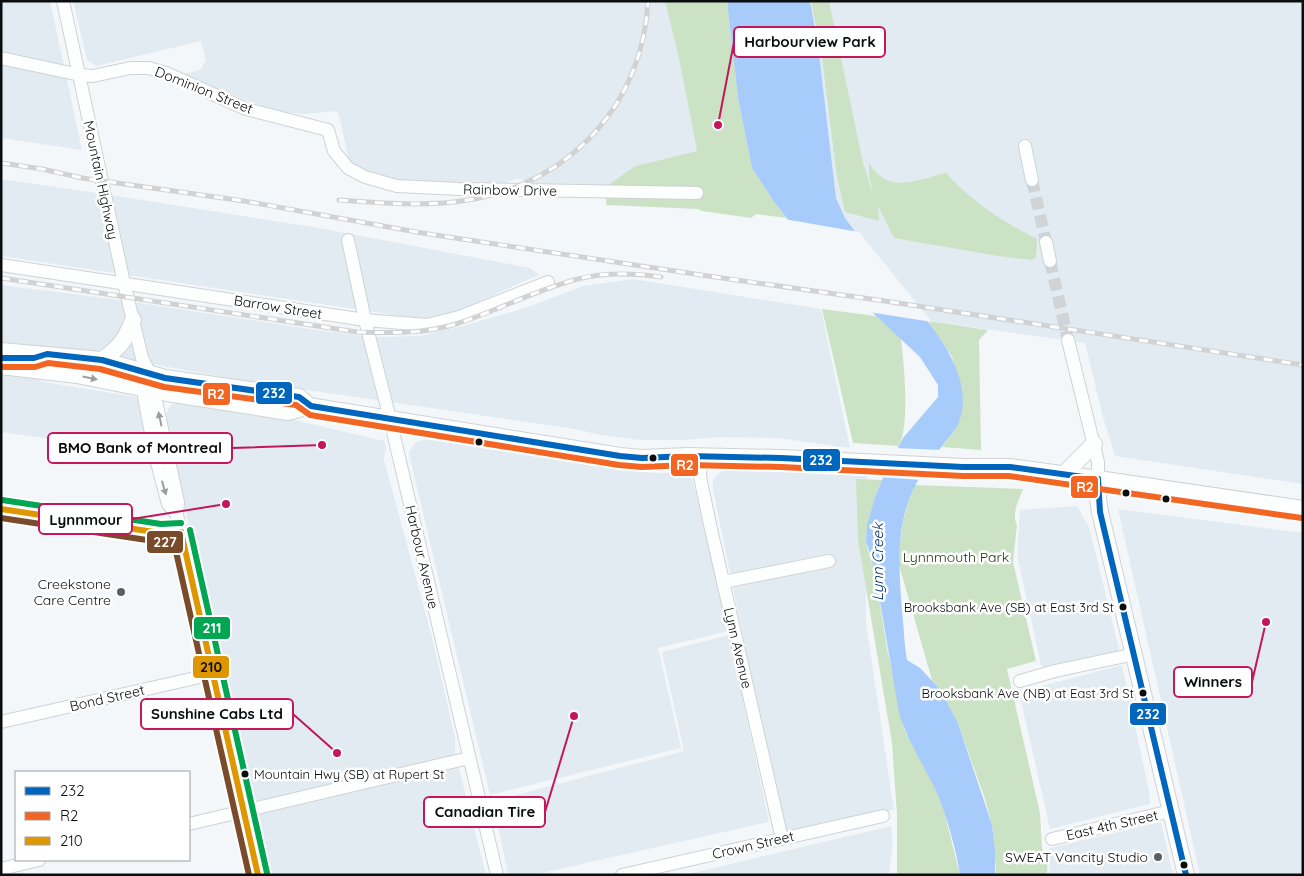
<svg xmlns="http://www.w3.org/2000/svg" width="1304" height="876" font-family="Quicksand,sans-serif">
<rect width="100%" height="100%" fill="#f4f7fa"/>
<g fill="#e2ebf2">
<path d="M1,1H50L82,150L1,138Z"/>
<path d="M73,1H665L679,59L697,151L635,166L607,186L538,185L517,178L504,184H414L372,175L353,166L349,160L338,111L304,114L282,112L245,100L184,74L200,70L206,60L201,41L96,66L87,60Z"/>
<path d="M810,1H1303V484L1115,456L1103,417L1085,343L928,321L845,218L836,198L818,45Z"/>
<path d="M1,179L117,196L319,228L530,268L539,275L434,321L1,256Z"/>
<path d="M633,279L821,309L850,448L778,438L718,437L685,440H640L601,435L568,428L239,380L81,351L1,342V285L113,299L330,332L378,337L420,336L463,326L525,308L583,286Z"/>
<path d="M1,373L29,376L44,382L136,397L140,401L152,453L1,432Z"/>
<path d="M181,402L294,420L384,441L386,446L384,460L433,641L455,738V753L486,875H268L207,611L166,418V414L171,405Z"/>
<path d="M425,439L607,468L656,473L682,472L691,476L701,513L729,631L658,648L681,748L490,795L410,458L409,452L415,443Z"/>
<path d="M728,469L867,475L866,623L894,810L786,831L746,652L713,489V481L717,475L722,471Z"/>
<path d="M1077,506L1089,527L1120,653L1042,669L1017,555L1020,510Z"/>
<path d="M1118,509L1303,533V875H1200Z"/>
<path d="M729,635L769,822L533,875H508L493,801L684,751L662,652Z"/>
<path d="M1122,665L1149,791L1150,804L1050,829L1019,692Z"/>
<path d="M1161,822L1173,875H1049L1050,848Z"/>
<path d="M891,826L893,842L889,875H684Z"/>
</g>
<g fill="#cce2c5">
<path d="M665,1H727L738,98L752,168L774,202L786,218L756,214L751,218L702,211L698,209L606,205L607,186L635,166L697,151L679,59Z"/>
<path d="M811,1H829L863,163L873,194L869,174V163C888,195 917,180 946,173C971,201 1003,222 1037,239L1036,257L1032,260L998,256L894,238L878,206L879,221L845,212L837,177L821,50Z"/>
<path d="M822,309L876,316L901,339C904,365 910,423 899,446L853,443Z"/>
<path d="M928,321L988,330L979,340L981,450L942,447L957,427L961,386L952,357Z"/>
<path d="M856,479L882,480L875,497L867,525L866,541L868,551L875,572L887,648L904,729L937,792L944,811L960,875H897V815L892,743L858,540Z"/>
<path d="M915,485L1023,489C1019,500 1011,514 1017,525L1013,562L1036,661L1007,669L1040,813L1042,849L1048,857L1047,875H995L996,869L992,825L985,799L958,723L940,689L932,680L899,565L900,544L903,522L908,502Z"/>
</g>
<path fill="#a7cbfb" d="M727,1H810L818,45L836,198L845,218C860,238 875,257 890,276C921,314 982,373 957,427C944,444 924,468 915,486C895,525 899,569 902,611C904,627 904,644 907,660L920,668L940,689L958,723L992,825L995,850V875H960C957,852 945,810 935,789C923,764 907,740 899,713L875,572L866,541L867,525L875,497L882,480L903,438L938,397V385L920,357L876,316L803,239L774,202L752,168L738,98Z"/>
<g fill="#f4f7fa">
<path d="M784,219L859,232L932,322L869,312L825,266Z"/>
<path d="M895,448L943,450L922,480L880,477Z"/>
</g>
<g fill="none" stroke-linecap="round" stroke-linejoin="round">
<g stroke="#d1d4d7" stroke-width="12" stroke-dasharray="12 6" stroke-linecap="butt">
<path d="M1032,180L1046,242"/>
<path d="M1050,261L1068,340"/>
</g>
<g stroke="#d0d2d5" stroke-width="14">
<g id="minor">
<path d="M63,1L124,283L142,358L150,374L178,502L177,515L258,875"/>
<path d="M1,58L80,75L93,76L130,68H149L166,73L246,109L328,130L334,151L348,168L365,177L397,186L459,189L697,193"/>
<path d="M1025,146L1032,180"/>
<path d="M348,240L365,320L390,419L497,875"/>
<path d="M1046,242L1050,261"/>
<path d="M1,265L365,320L427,325L459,317L548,282"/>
<path d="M1068,340L1098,462V479"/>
<path d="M141,381L156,459L168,504L177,515"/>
<path d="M701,456L700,477L711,529L782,839"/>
<path d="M1,509L161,533L181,532"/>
<path d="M723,582L829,561"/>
<path d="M1020,681L1055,671L1135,654"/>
<path d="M1,722L213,674"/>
<path d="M189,824L469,758"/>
<path d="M1052,839L1171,811"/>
<path d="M1,869L39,860"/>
<path d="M622,875L883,816"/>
</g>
</g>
<g stroke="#d0d2d5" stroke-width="18">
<g id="major">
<path d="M1,351L102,360L165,378L299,397L309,406"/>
<path d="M102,360C120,347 125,341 133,320"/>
<path d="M1,366L77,375L167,393L288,412L309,406L620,456L642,458L688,456L781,458L963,467H1010L1098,479L1303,509"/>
<path d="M1064,474L1094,444"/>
<path d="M1098,479V499L1100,512L1186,875"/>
</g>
</g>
<use href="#minor" stroke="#fdfefe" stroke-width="12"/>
<use href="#major" stroke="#fdfefe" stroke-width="16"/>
<g stroke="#d1d2d3" stroke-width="5">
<g id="rail">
<path d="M1,163L42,169L82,178L244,201L422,233L708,276L885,301L1303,365"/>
<path d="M339,200C382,203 425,207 468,200C569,184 643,105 648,1"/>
<path d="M1,278L357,332C390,333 424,334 456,324C497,311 535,290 578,279C605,272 634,273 661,277"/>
</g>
</g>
<use href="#rail" stroke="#fff" stroke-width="3" stroke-dasharray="9" stroke-linecap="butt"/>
<g stroke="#fff" stroke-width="10">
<g id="bus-1">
<path d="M1,358H34L47,354L102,360L165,378L299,397L311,406L620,456L642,458L688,456L781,458L963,467H1010L1098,479"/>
<path d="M1098,479L1100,512L1186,875"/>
</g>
</g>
<g stroke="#fff" stroke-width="10">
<path id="bus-2" d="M1,367H35L48,363L100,369L164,387L296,405L310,415L619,465L642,467L688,465L781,467L963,476H1009L1302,518"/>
</g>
<g stroke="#fff" stroke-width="10">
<g id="bus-3">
<path d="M1,509L161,533L181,532"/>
<path d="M181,532L258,875"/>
</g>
</g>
<g stroke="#fff" stroke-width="10">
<g id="bus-4">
<path d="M1,518L160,542L181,541"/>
<path d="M172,534L249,875"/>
</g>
</g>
<g stroke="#fff" stroke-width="10">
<g id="bus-5">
<path d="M2,500L161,524L181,523"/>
<path d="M190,530L267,873"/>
</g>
</g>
<use href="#bus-1" stroke="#0065bd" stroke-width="6"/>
<use href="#bus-2" stroke="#f26522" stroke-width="6"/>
<use href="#bus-3" stroke="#df9701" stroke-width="6"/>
<use href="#bus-4" stroke="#7a4b2a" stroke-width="6"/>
<use href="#bus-5" stroke="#00a651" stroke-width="6"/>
</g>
<defs><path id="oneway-solid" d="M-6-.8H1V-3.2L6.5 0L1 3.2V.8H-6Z" transform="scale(1.25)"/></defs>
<g fill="#9c9e9e">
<use href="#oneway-solid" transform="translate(90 378) rotate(12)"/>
<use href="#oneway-solid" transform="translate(160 419) rotate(-102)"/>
<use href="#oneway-solid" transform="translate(164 488) rotate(74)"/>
</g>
<g fill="#0a0d0e" stroke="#fff" stroke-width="2">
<circle cx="479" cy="442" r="4.5"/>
<circle cx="653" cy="458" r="4.5"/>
<circle cx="1126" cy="493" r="4.5"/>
<circle cx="1166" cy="499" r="4.5"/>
<circle cx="1123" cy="607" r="4.5"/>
<circle cx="1143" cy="693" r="4.5"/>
<circle cx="245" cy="774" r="4.5"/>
<circle cx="1184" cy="865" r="4.5"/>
</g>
<g fill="#5c5f61" stroke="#fff" stroke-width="2">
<circle cx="121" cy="592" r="5"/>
<circle cx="1158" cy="857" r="5"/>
</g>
<g text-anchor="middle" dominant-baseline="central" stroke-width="5" stroke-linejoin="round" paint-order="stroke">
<g font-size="13" fill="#0a0d0e" stroke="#fff" text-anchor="end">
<text x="1114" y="607">Brooksbank Ave (SB) at East 3rd St</text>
<text x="1134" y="693">Brooksbank Ave (NB) at East 3rd St</text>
<text x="254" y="774" text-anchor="start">Mountain Hwy (SB) at Rupert St</text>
</g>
<g font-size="14" fill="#0a0d0e" stroke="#fff">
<text transform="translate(204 90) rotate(22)">Dominion Street</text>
<text transform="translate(101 180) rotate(78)">Mountain Highway</text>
<text transform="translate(510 190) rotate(1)">Rainbow Drive</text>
<text transform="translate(278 307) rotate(9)">Barrow Street</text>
<text transform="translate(422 557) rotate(77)">Harbour Avenue</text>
<text transform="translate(738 648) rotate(77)">Lynn Avenue</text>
<text transform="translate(107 698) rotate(-13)">Bond Street</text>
<text transform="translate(1112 825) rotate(-13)">East 4th Street</text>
<text transform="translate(753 845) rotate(-13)">Crown Street</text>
</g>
<g font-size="14" fill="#173502" stroke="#fff">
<text x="956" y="557">Lynnmouth Park</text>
</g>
<g font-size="14" fill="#0a0d0e" stroke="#fff" text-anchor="end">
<text x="111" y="584">Creekstone<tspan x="111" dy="16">Care Centre</tspan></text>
<text x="1148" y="857">SWEAT Vancity Studio</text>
</g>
<g font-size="15" font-style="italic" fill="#00326c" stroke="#fff">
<text transform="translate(877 562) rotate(-90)">Lynn Creek</text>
</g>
</g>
<path fill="none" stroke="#c2185b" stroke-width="2" d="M718 125L734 42M322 445L232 448M226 504L132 519M1266 622L1252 682M337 753L293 714M574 716L545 812"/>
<g fill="#c2185b" stroke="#fff" stroke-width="2">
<circle cx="718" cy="125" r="5"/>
<circle cx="322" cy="445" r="5"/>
<circle cx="226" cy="504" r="5"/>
<circle cx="1266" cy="622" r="5"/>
<circle cx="337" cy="753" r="5"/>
<circle cx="574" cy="716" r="5"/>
</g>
<g fill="#fff" stroke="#c2185b" stroke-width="2">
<rect x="734" y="27" width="151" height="30" rx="5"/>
<rect x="48" y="433" width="184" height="30" rx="5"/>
<rect x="39" y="504" width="93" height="30" rx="5"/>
<rect x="1174" y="667" width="78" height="30" rx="5"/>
<rect x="141" y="699" width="152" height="30" rx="5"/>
<rect x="424" y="797" width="121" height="30" rx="5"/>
</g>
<g font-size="15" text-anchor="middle" font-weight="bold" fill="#0a0d0e">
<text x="810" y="47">Harbourview Park</text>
<text x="140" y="453">BMO Bank of Montreal</text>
<text x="86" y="525">Lynnmour</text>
<text x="1213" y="687">Winners</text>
<text x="217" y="719">Sunshine Cabs Ltd</text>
<text x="485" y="817">Canadian Tire</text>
</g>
<g stroke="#fff" stroke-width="2">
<rect x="255" y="381" width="38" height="24" rx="5" fill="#0065bd"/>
<rect x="202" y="382" width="29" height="24" rx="5" fill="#f26522"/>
<rect x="802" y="448" width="39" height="24" rx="5" fill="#0065bd"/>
<rect x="670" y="453" width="29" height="24" rx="5" fill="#f26522"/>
<rect x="1070" y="475" width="29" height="24" rx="5" fill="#f26522"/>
<rect x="146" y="530" width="38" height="24" rx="5" fill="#7a4b2a"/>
<rect x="193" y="616" width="38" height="24" rx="5" fill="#00a651"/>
<rect x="192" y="655" width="38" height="24" rx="5" fill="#df9701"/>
<rect x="1129" y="702" width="38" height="24" rx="5" fill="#0065bd"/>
</g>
<g font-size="14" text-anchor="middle" font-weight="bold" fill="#fff">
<text x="274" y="398">232</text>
<text x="216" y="399">R2</text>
<text x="821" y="465">232</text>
<text x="685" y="470">R2</text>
<text x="1085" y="492">R2</text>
<text x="165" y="547">227</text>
<text x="212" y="633">211</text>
<text x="1148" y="719">232</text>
</g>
<g font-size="14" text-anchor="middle" font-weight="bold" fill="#111">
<text x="211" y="672">210</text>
</g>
<rect width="1304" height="876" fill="none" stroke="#0a0d0e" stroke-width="5"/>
<rect x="15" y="771" width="175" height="90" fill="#ffffff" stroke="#9d9e9f"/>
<rect x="25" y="787" width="25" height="8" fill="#0065bd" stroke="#9d9e9f"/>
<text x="60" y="796" font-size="15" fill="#0a0d0e">232</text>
<rect x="25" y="812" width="25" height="8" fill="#f26522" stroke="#9d9e9f"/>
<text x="60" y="821" font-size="15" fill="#0a0d0e">R2</text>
<rect x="25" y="837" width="25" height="8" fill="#df9701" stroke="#9d9e9f"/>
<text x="60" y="846" font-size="15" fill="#0a0d0e">210</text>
</svg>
